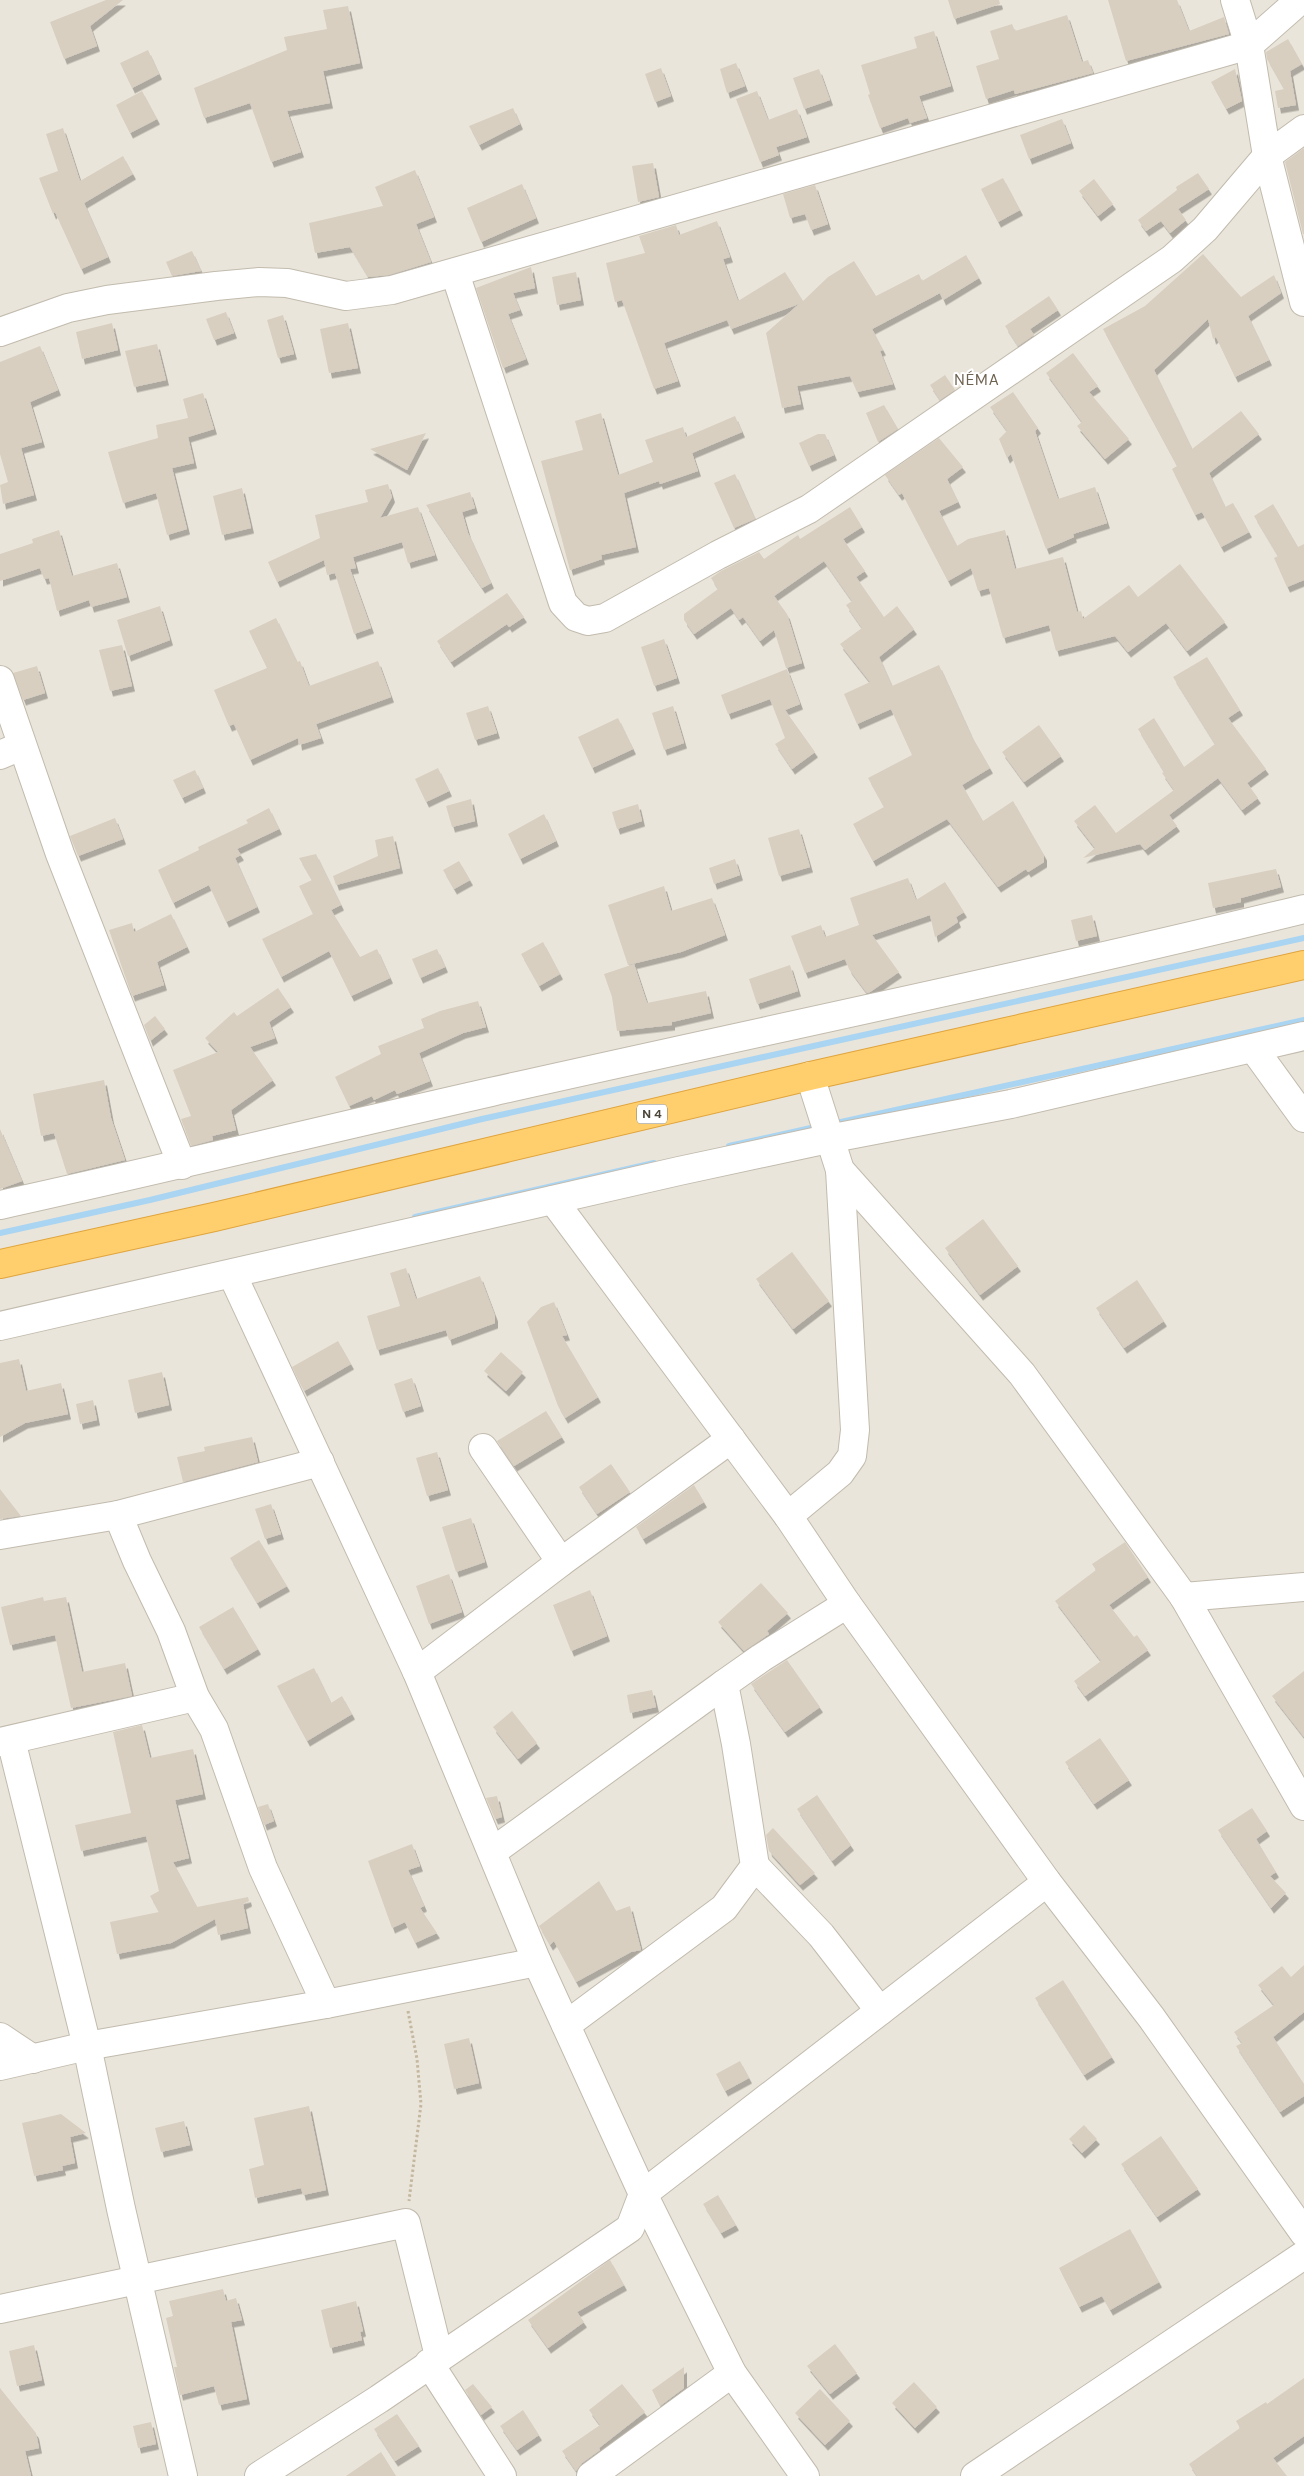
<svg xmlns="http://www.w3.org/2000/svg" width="1304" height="2476" font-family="'DM Sans',sans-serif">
<defs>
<filter id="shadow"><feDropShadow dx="3" dy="5.5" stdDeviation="0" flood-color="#0004"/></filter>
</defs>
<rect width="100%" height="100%" fill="#f6f3ec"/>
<rect fill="#eae5da" x="0" y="0" width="1304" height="2476"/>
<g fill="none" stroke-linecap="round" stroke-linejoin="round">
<g stroke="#a9d4f2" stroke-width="6">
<path d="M832,1124L1304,1020"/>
<path d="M729,1146L820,1126"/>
<path d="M415,1217L654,1163"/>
<path d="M0,1233L150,1200L482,1119L1304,938"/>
</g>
</g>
<g fill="#d8cfc1" filter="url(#shadow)">
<path d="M106,0H123L90,26L97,46L64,59L50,22Z"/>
<path d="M948,0H999L1000,4L954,19Z"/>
<path d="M1108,0H1177L1189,31L1224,17L1229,34L1126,61Z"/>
<path d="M348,6L360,63L323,71L330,103L287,111L301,152L271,162L250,103L204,118L194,88L287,50L284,37L327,29L323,10Z"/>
<path d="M1067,15L1082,62L1088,60L1093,73L1015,94L1014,90L986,99L976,66L999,59L990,31L1012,24L1015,31Z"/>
<path d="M934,31L951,86L919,96L927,118L910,123L908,118L880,128L868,95L870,94L861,65L917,48L914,37Z"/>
<path d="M1288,39L1302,64L1290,71L1296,105L1278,108L1275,91L1284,89L1267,59L1266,52Z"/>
<path d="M148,50L159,74L132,88L120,63Z"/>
<path d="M736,63L745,86L727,93L720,69Z"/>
<path d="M661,68L671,96L655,102L645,74Z"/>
<path d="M819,69L830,100L804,109L793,78Z"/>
<path d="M1235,69L1242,101L1226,109L1211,82Z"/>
<path d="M142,91L157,119L130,133L116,105Z"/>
<path d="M757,91L768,120L797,109L807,137L776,147L779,155L760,162L736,99Z"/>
<path d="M513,108L520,124L479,145L469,126Z"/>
<path d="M1062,119L1071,143L1029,159L1020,135Z"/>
<path d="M63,128L80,181L123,156L133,174L84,203L108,257L81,269L55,212L53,214L39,178L58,171L46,134Z"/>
<path d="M1304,148V234H1303L1285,162Z"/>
<path d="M653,163L659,197L638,202L632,166Z"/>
<path d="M415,170L434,217L416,224L431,262L389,275L368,277L350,247L315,253L309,223L383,206L375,187Z"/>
<path d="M1198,173L1209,189L1178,209L1186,220L1170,233L1161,221L1146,231L1138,220L1177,190L1176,187Z"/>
<path d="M1003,178L1020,210L998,222L981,189Z"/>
<path d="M1094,179L1113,204L1098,216L1079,191Z"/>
<path d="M522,184L536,218L481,242L467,208Z"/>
<path d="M815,185L828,224L811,230L805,214L790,218L783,194Z"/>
<path d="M717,221L730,257L723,259L738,301L785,272L803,301L828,277L854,261L876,296L919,274L922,281L966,255L979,278L943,300L940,293L872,329L883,350L880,351L893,384L857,392L850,376L797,386L801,404L782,408L766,333L799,304L731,329L727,320L664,343L678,381L654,389L622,300L615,302L606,263L645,253L639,236L676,225L679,235Z"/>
<path d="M192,251L201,271L172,276L166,262Z"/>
<path d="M1203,254L1241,297L1274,275L1281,293L1248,316L1269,360L1235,377L1216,337L1213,339L1208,319L1154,370L1192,449L1241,411L1259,434L1209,473L1225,507L1233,503L1249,532L1221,547L1202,512L1195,515L1172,469L1177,466L1103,329L1145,306Z"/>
<path d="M531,267L535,288L513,293L520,310L508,314L526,359L503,368L476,288Z"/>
<path d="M576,272L581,300L557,305L552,277Z"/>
<path d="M1049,296L1058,310L1030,329L1034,335L1018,346L1005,326Z"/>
<path d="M226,312L234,333L214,340L206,319Z"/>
<path d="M283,315L294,354L278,358L267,320Z"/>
<path d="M112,323L118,350L82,359L76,332Z"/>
<path d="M348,323L358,368L329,373L320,329Z"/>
<path d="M157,344L166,380L134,387L125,351Z"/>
<path d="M40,346L58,390L30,402L42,442L21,448L34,495L3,504L0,485L8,482L0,454V362Z"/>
<path d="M1073,353L1098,386L1089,392L1129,439L1105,459L1077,426L1082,422L1046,373Z"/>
<path d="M945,375L955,390L940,400L930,385Z"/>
<path d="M1013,392L1038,428L1035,431L1058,499L1095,487L1107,523L1073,534L1074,537L1046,549L1011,454L1007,458L999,439L1007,431L990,407Z"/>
<path d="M203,393L214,429L188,437L194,463L172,468L187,529L167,535L156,493L123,503L108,452L158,438L156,425L188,418L183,399Z"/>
<path d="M884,405L898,429L878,442L866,413Z"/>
<path d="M601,413L618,475L653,462L645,440L683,427L686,437L735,416L742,432L692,453L698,471L660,484L659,481L624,493L636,547L601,555L602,559L570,570L541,461L583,450L575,421Z"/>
<path d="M426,433L407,470L370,449Z"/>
<path d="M818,434H825L834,455L809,466L799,443Z"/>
<path d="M939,438L963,467L947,479L958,502L939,511L957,546L968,539L1005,530L1015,569L1063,557L1077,612L1081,611L1083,619L1129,585L1138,597L1180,564L1225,622L1187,651L1166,623L1128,652L1115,636L1056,651L1049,625L1003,638L989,588L978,591L971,568L948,581L902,493L899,495L885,475Z"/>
<path d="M735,474L755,519L734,528L714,483Z"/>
<path d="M388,484L392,497L380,518L418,507L435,555L408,563L402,542L353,557L356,568L350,569L371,628L354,634L335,573L327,575L324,560L277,582L268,562L320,538L315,515L368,502L365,490Z"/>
<path d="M242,488L251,528L222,535L213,496Z"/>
<path d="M470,492L475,508L462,512L468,533L491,583L482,588L426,505Z"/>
<path d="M1273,504L1298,547L1304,544V580L1287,587L1274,558L1278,556L1254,516Z"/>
<path d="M850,507L862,527L843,539L865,571L856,577L884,617L897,606L914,629L879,657L892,686L939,665L971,735L990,768L962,785L983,821L1013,801L1044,855V862L1028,872L1026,869L998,887L947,819L873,861L853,824L884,807L868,778L912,755L891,709L857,724L844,694L870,682L840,644L862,628L846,605L852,601L824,561L774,596L787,614L802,663L786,668L774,630L760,641L743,617L739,620L731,608L694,634L684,620V614L718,589L711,578L721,571L759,552L764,559L798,535L800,539Z"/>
<path d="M59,530L72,576L117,563L127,597L91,607L89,600L57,611L49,578L44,579L40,568L0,581V554L33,543L32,539Z"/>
<path d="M507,593L524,617L509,627L507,624L451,662L437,641Z"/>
<path d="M160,606L170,640L128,656L117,620Z"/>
<path d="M276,618L297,662L300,661L309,686L378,661L391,697L316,724L321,738L299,745L298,738L250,760L234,724L229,726L214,690L267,668L249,631Z"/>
<path d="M664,639L677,678L654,686L641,647Z"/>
<path d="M122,645L132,686L110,691L99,650Z"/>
<path d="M1207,657L1240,710L1228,718L1266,769L1247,783L1258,798L1242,810L1218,778L1169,815L1177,826L1145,850L1140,844L1083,858L1095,848L1074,821L1095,805L1116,833L1174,790L1162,773L1164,772L1138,729L1154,718L1184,767L1215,744L1173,677Z"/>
<path d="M37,666L45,693L23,700L13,673Z"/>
<path d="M787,669L800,704L785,710L815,752L792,769L775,744L785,738L770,699L728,714L721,695Z"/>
<path d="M488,706L497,733L475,740L466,713Z"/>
<path d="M673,706L684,743L664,750L652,713Z"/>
<path d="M618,718L633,749L592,768L578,737Z"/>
<path d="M1039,725L1061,756L1024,782L1002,752Z"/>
<path d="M438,768L449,791L426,802L415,779Z"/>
<path d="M195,770L203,788L182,798L173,780Z"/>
<path d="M471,799L475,821L452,827L446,806Z"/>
<path d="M638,804L642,821L617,829L612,812Z"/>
<path d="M269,808L279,829L237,849L241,855L235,858L257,907L226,922L209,885L173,903L158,870L199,850L198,847L248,823L246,820Z"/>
<path d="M544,814L556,841L520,859L508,834Z"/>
<path d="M115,818L123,839L78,856L70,836Z"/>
<path d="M799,829L810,867L779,876L768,838Z"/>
<path d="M393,836L400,868L336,885L333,876L378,856L375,840Z"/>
<path d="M316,854L341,905L331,910L360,957L377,949L390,978L351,996L329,951L281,977L262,939L313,914L299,886L312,880L299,858Z"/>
<path d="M735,859L740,875L714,884L709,868Z"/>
<path d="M459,861L470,880L454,889L443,870Z"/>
<path d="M1276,869L1281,887L1241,898V902L1213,908L1208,883Z"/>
<path d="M908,878L916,900L945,882L964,912L956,917L958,922L935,937L930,915L872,935L899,972L870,992L867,993L849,969L845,959L805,973L791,936L821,925L825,937L859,925L850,898Z"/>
<path d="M664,886L671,911L712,898L725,935L681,952L628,965L608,905Z"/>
<path d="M171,914L187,947L157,962L164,985L132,996L109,930L132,923L134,932Z"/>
<path d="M1092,915L1097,936L1076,941L1071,920Z"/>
<path d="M543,942L560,974L539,986L521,954Z"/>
<path d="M437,949L445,967L420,978L412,959Z"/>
<path d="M634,964L647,1003L706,991L711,1013L672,1022V1025L617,1031L612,997L604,974Z"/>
<path d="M790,965L798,991L757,1004L749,979Z"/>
<path d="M278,988L291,1007L269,1022L275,1038L250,1047L273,1080L231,1110L236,1130L212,1136L213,1140L191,1146L181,1119L191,1116L173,1070L218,1052L205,1038L234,1012L237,1016Z"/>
<path d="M478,1001L486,1027L463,1033L419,1053L430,1081L397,1094L395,1090L374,1100L372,1096L349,1106L335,1077L381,1054L378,1046L424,1028L421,1019L440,1011Z"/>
<path d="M155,1016L165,1029L150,1041L144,1025Z"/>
<path d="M104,1080L111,1118L125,1160L67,1174L54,1133L41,1136L33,1094Z"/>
<path d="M0,1129L22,1181L0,1189Z"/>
<path d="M983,1219L1018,1266L980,1295L945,1248Z"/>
<path d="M792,1252L829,1301L793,1329L756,1279Z"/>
<path d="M406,1268L416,1299L480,1276L495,1316V1323L449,1340L446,1330L377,1350L367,1316L400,1306L390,1273Z"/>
<path d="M1137,1280L1164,1321L1124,1348L1096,1308Z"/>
<path d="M554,1302L567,1335L562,1336L598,1397L565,1418L558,1406L527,1322L541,1307Z"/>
<path d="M338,1341L351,1364L304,1391L292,1367Z"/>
<path d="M501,1352L523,1372L506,1391L484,1371Z"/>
<path d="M19,1359L26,1391L61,1383L68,1414L25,1423L0,1437V1363Z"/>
<path d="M162,1372L169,1405L135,1413L128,1380Z"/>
<path d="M412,1378L421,1406L403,1412L394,1384Z"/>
<path d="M93,1400L97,1420L80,1424L76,1404Z"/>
<path d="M546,1411L562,1437L514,1466L497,1441Z"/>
<path d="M252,1437L258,1462L183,1482L177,1457L205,1451L204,1447Z"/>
<path d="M437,1452L448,1490L427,1496L416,1458Z"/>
<path d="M611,1464L630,1492L597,1514L579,1487Z"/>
<path d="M694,1485L704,1502L643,1539L636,1527Z"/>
<path d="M0,1489L21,1516L0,1519Z"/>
<path d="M271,1504L281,1534L265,1539L255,1509Z"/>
<path d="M471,1518L485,1562L456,1572L442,1527Z"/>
<path d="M259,1540L287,1586L257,1603L230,1558Z"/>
<path d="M1125,1542L1148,1577L1109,1605L1134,1637L1137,1635L1148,1650L1085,1696L1074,1681L1101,1661L1055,1601L1096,1570L1092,1564Z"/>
<path d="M449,1574L462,1612L429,1624L416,1586Z"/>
<path d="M761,1583L788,1613L767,1631L769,1634L744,1651L718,1622Z"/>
<path d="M590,1590L607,1636L571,1651L553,1605Z"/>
<path d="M43,1597L44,1601L66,1597L82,1672L125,1663L132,1696L71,1708L55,1635L10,1645L1,1607Z"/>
<path d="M233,1607L258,1649L224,1669L199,1627Z"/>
<path d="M787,1660L820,1707L785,1732L751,1684Z"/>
<path d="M314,1668L331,1703L342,1696L352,1714L307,1741L277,1686Z"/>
<path d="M1304,1671V1737L1272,1696Z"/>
<path d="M652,1690L656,1707L630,1713L627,1695Z"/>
<path d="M512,1711L537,1743L518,1759L493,1727Z"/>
<path d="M142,1725L150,1758L193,1749L203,1794L175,1800L189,1858L173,1862L197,1907L248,1897L249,1901L243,1904L248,1928L218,1935L215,1919L171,1943L117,1954L110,1922L159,1912L150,1896L159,1891L146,1836L81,1851L75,1825L131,1813L113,1732Z"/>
<path d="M1100,1738L1129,1780L1094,1804L1065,1762Z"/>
<path d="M817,1795L851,1845L832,1861L797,1809Z"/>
<path d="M497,1796L502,1817L495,1819L486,1798Z"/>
<path d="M268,1804L274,1821L264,1825L258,1807Z"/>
<path d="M1252,1808L1267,1831L1256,1839L1276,1872L1270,1876L1286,1893L1271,1908L1218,1830Z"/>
<path d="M773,1828L815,1873L800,1885L769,1851L766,1835Z"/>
<path d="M412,1844L420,1866L408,1870L424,1906L420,1908L437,1933L415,1943L405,1922L392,1928L368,1861Z"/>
<path d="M599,1881L616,1911L630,1906L641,1950L631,1952L576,1982L554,1941L550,1945L539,1926Z"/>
<path d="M1304,1965V2012L1273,2037L1304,2084V2096L1280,2112L1236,2046L1242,2043L1234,2032L1274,2005L1258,1985L1282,1966L1291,1977Z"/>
<path d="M1063,1980L1112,2057L1084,2075L1035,1998Z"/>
<path d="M469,2038L479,2083L454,2089L444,2044Z"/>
<path d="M740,2061L749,2078L725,2091L716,2074Z"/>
<path d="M309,2106L326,2190L303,2195L301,2188L255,2198L249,2169L264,2165L254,2118Z"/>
<path d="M61,2114L86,2133L70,2137L75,2163L62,2166L63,2170L34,2176L22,2123Z"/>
<path d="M184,2121L190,2145L161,2152L155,2128Z"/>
<path d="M1084,2125L1097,2139L1082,2153L1069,2139Z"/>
<path d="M1161,2136L1198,2189L1157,2217L1121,2164Z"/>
<path d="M718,2195L736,2225L721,2233L703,2204Z"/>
<path d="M1130,2229L1159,2282L1110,2310L1102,2296L1079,2307L1059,2268Z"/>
<path d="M610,2260L624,2285L577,2312L584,2322L548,2348L528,2320Z"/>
<path d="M223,2289L226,2301L236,2298L242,2320L231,2322L247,2399L219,2405L214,2386L180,2395L174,2367H177L166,2318L173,2316L169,2301Z"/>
<path d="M356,2301L363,2331L360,2332L362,2340L330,2348L321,2310Z"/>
<path d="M835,2344L857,2373L830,2394L807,2366Z"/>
<path d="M34,2345L42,2380L17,2386L9,2351Z"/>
<path d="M684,2367V2388L660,2406L652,2390Z"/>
<path d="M1304,2378V2436L1273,2458L1287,2476H1197L1189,2464L1240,2428L1236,2421L1266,2402L1267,2404Z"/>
<path d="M914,2382L937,2407L915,2428L892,2403Z"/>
<path d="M473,2384L492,2407L481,2415L465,2390Z"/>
<path d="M622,2384L645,2412L599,2448L600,2450L582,2463L576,2471L562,2451L600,2425L589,2410Z"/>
<path d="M0,2388L36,2433L39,2448L25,2451L31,2476H0Z"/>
<path d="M820,2389L850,2421L825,2445L795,2413Z"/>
<path d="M523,2410L539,2435L517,2450L500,2426Z"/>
<path d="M397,2414L419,2446L395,2461L374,2429Z"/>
<path d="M151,2422L156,2444L138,2448L133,2426Z"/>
<path d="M381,2452L396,2476H346Z"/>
</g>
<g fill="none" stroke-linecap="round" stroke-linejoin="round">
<g stroke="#c2bbae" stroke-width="30">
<g id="minor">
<path d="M1235,0L1249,45L1267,156L1304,302"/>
<path d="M455,273L563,603L576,617L588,621L605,618L718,555L809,509L1172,259L1205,229L1267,156L1304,129"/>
<path d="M0,332L68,308L107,300L216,286L259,282L287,283L346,296L392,290L1249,45L1300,0"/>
<path d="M0,680L60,854L182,1165"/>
<path d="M0,755L21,746"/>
<path d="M1254,1049L1304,1118"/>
<path d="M810,1076L840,1170L1022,1374L1184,1597L1304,1806"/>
<path d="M553,1200L788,1516L847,1604L1047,1882L1151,2017L1304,2233"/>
<path d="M0,1205C164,1169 327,1129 491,1092C762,1031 1034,975 1304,909"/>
<path d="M232,1274L417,1672L537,1962L643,2194L732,2373L805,2476"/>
<path d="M0,1326L679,1171L828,1139L1011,1104L1304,1036"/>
<path d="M483,1448L561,1562"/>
<path d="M118,1515L137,1561L171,1631L195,1697L214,1729L263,1868L326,2004"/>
<path d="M788,1516L840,1473L852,1456L855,1430L840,1170"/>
<path d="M0,1535L118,1515L320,1462"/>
<path d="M1184,1597L1304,1587"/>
<path d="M417,1672L561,1562L731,1439"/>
<path d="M11,1740L87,2046L121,2209L183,2476"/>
<path d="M0,1742L195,1697"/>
<path d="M492,1852L724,1684"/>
<path d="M755,1866L821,1935L880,2011"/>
<path d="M566,2025L724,1908L755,1866L736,1744L724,1684L761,1658L847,1604"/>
<path d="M0,2037L33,2059"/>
<path d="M0,2066L87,2046L326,2004L537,1962"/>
<path d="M0,2309L406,2223L439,2356"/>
<path d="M429,2363L502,2476"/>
<path d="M259,2476L379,2399L630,2228L643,2194L1047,1882"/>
<path d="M591,2476L732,2373"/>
<path d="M975,2476L1304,2255"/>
</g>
</g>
<g stroke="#e0a43c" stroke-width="30">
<path id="highway" d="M0,1264L214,1217L810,1076L1304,965"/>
</g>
<path stroke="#c4b79f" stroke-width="3" stroke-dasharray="2.5 2.5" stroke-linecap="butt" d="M408,2011L417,2059L421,2104L409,2201"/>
<use href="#minor" stroke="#fff" stroke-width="28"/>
<use href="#highway" stroke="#ffcf6e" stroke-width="28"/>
</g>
<g text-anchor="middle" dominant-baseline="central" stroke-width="4" stroke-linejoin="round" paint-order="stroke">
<rect fill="#fff" stroke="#817c74" stroke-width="1" x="637" y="1104.5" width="30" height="19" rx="4"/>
<g font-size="12" font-weight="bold" fill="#4b4439">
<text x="652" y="1114">N 4</text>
</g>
<g font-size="15" letter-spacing="1" fill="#6e6250" stroke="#fff">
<text x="977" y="380">NÉMA</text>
</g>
</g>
</svg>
